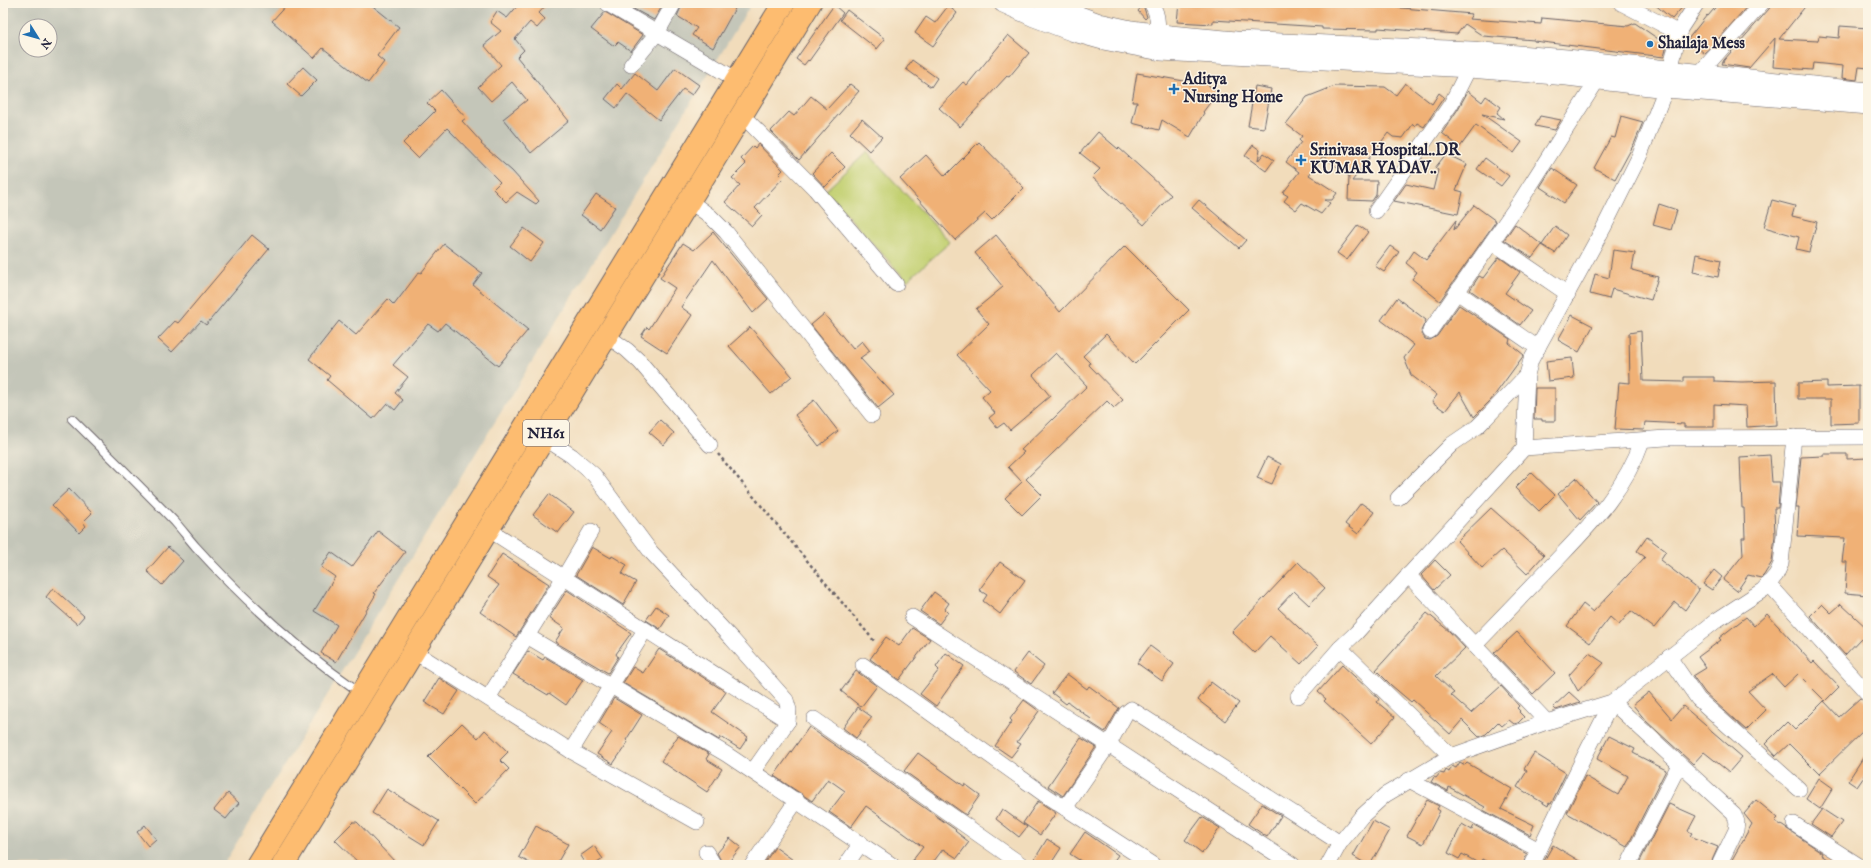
<svg xmlns="http://www.w3.org/2000/svg" width="1871" height="868" font-family="'IM FELL English',serif">
<rect width="100%" height="100%" fill="#fcf5e5"/>
<filter id="ink" filterUnits="userSpaceOnUse"><feTurbulence type="fractalNoise" baseFrequency=".025" numOctaves="2"/><feDisplacementMap in="SourceGraphic" scale="8" xChannelSelector="R" yChannelSelector="G"/><feConvolveMatrix kernelMatrix="1 2 1 2 8 2 1 2 1" color-interpolation-filters="sRGB"/></filter>
<filter id="wash" filterUnits="userSpaceOnUse"><feTurbulence type="fractalNoise" baseFrequency=".012" numOctaves="4" result="noise"/><feDisplacementMap in="SourceGraphic" scale="16" xChannelSelector="R" yChannelSelector="G"/><feGaussianBlur stdDeviation="0.9" result="paint"/><feColorMatrix in="noise" values="0 0 0 0 0 0 0 0 0 0 0 0 0 0 0 0 0 1.4 0 .05"/><feComposite in="paint" operator="in"/></filter>
<g filter="url(#wash)">
<rect width="100%" height="100%" fill="#f1dcbb"/>
<path fill="#c4c6b9" fill-rule="evenodd" d="M3,3H752L223,865H3ZM26,26H50V50H26Z"/>
<path fill="#c2d071" stroke="#727956" d="M867,152L950,242L907,281L825,191Z"/>
<g id="blocks">
<g fill="#f0b176">
<path d="M288,3H369L399,27L377,56L384,62L368,83L323,48L314,58L272,21Z"/>
<path d="M520,3H548L539,13L545,19L537,28L530,22L515,39L524,50L517,57L569,121L531,153L503,119L527,100L512,82L491,101L478,87L501,65L484,45L501,31L490,22L497,11L507,18Z"/>
<path d="M630,3H664L654,20L628,6Z"/>
<path d="M683,3H738L713,48L692,35L697,28L677,16Z"/>
<path d="M1179,3H1379V6L1472,14L1469,19L1541,24L1542,18L1628,26L1635,23L1667,45L1664,57L1534,41V40L1483,36L1465,24L1457,34L1378,28V30L1322,29V27L1213,20V24L1177,22Z"/>
<path d="M1653,3H1686L1672,19Z"/>
<path d="M1719,3H1750L1705,54L1688,39L1707,15L1708,16Z"/>
<path d="M1771,3H1808L1779,39L1818,41L1819,36L1839,38L1840,26L1868,28V68L1859,67L1857,80L1842,78L1843,66L1813,63L1812,70L1773,67L1775,38L1749,68L1722,64L1724,60L1769,9Z"/>
<path d="M834,5L843,13L809,61L808,60L804,65L796,59Z"/>
<path d="M1143,5L1147,17L1145,19L1138,11Z"/>
<path d="M948,6L957,13L933,46L915,33L926,17L935,23Z"/>
<path d="M847,10L885,39L877,49L840,20Z"/>
<path d="M605,12L643,35L631,51L618,42L614,46L591,29Z"/>
<path d="M1008,35L1029,53L1009,77L1007,76L960,127L939,108L963,82L967,85Z"/>
<path d="M912,60L937,78L931,87L906,69Z"/>
<path d="M303,67L317,80L301,96L287,84Z"/>
<path d="M675,68L699,85L692,95L683,89L659,120L627,94L616,108L605,99L617,84L622,89L635,73L658,91Z"/>
<path d="M1137,73L1202,84L1204,82L1218,92L1203,112L1204,113L1190,137L1162,120L1159,130L1132,123L1137,102H1132Z"/>
<path d="M1405,83L1432,104L1439,93L1444,97L1424,127L1417,123L1415,126L1413,124L1403,138L1393,137L1388,133L1352,181H1377L1376,195L1372,201L1348,200L1349,176L1323,156L1309,175L1337,193L1332,200H1325L1330,203L1321,214L1302,203L1296,210L1284,201L1288,196L1283,193L1299,172L1286,162L1301,142L1299,140L1302,136L1286,124L1307,97L1335,86L1385,87L1396,95Z"/>
<path d="M850,84L859,91L799,160L771,131L789,112L794,116L811,96L827,109Z"/>
<path d="M1255,86L1271,89L1264,128L1248,126Z"/>
<path d="M441,90L466,118L462,121L482,143L481,144L512,171L539,201L536,204L517,192L506,202L493,189L500,182L447,128L418,158L403,143L435,111L427,103Z"/>
<path d="M1468,91L1482,102L1486,96L1501,107L1497,113L1504,119L1482,114L1522,142L1514,153L1476,125L1460,147L1442,133L1458,109Z"/>
<path d="M1540,116L1561,120L1555,130L1535,126Z"/>
<path d="M1621,116L1643,122L1635,142L1615,179L1594,168L1611,137L1615,138Z"/>
<path d="M862,119L882,137L869,151L850,133Z"/>
<path d="M1098,132L1118,149L1119,148L1171,195L1144,225L1092,177L1100,169L1080,153Z"/>
<path d="M979,142L1024,188L992,220L985,213L955,240L900,179L926,155L945,176Z"/>
<path d="M758,144L783,170L779,174L783,178L755,208L762,215L752,226L725,202L740,185L732,178L746,164L741,159L753,146L755,148Z"/>
<path d="M1253,145L1260,150L1258,161L1264,153L1274,160L1266,171L1245,156Z"/>
<path d="M831,153L845,167L825,187L812,173Z"/>
<path d="M1446,154L1467,164L1456,190L1463,192L1458,214L1394,201L1406,184L1433,190L1438,170L1435,168Z"/>
<path d="M1485,158L1509,176L1501,186L1477,169Z"/>
<path d="M1552,168L1577,185L1564,203L1540,187Z"/>
<path d="M596,194L615,207L600,229L581,215Z"/>
<path d="M1199,200L1246,240L1239,248L1192,208Z"/>
<path d="M1772,200L1795,206L1792,216L1817,222L1809,252L1796,249L1799,237L1764,227Z"/>
<path d="M1659,204L1677,210L1671,230L1653,225Z"/>
<path d="M1474,205L1496,221L1440,301L1412,279L1417,272L1406,263L1414,251L1426,260L1456,220L1454,230Z"/>
<path d="M1515,224L1542,245L1532,258L1504,240Z"/>
<path d="M1358,225L1368,232L1347,260L1337,253Z"/>
<path d="M1555,226L1567,235L1555,253L1542,245Z"/>
<path d="M524,228L544,243L530,262L510,246Z"/>
<path d="M713,232L768,299L753,313L713,260L681,307L692,315L667,353L641,336L647,327L649,329L675,288L660,278L683,243L694,250Z"/>
<path d="M252,235L269,249L206,325L201,321L172,352L158,339L175,321L178,323Z"/>
<path d="M996,235L1060,312L1125,246L1189,310L1135,364L1106,334L1083,356L1090,363L1089,365L1123,400L1114,408L1107,401L1026,479L1042,495L1022,515L1005,498L1022,482L1008,467L1024,452L1021,450L1087,386L1056,353L1033,375L1050,396L1010,430L1004,423L997,428L989,418L995,413L982,397L990,390L957,355L989,324L976,309L1003,287L975,253Z"/>
<path d="M444,244L482,273L473,285L528,330L498,366L445,323L438,331L428,324L393,365L408,377L395,393L403,400L395,410L387,403L373,419L327,380L330,376L309,359L339,321L356,335L388,299L394,305L419,272L421,273Z"/>
<path d="M1390,246L1399,252L1384,272L1375,266Z"/>
<path d="M1613,250L1635,253L1632,270L1658,277L1651,300L1612,289L1609,299L1590,294L1595,274L1609,278Z"/>
<path d="M1696,254L1721,260L1718,277L1693,272Z"/>
<path d="M1499,257L1520,272L1505,293L1531,311L1520,325L1470,290L1479,276L1483,278Z"/>
<path d="M1397,298L1426,320L1421,331L1425,339L1430,340L1437,336L1459,305L1510,339L1509,343L1524,355L1491,400L1474,417L1460,392L1445,411L1432,402L1437,395L1411,375L1404,358L1414,345L1381,320Z"/>
<path d="M824,314L853,349L862,341L870,351L860,358L894,395L878,408L811,325Z"/>
<path d="M1572,315L1593,326L1579,352L1558,340Z"/>
<path d="M750,327L792,376L771,394L729,346Z"/>
<path d="M1641,331L1643,381L1684,382V377H1714V381L1742,382L1776,381L1777,425L1747,427L1746,406L1714,404V427H1684V424L1645,422L1644,430L1615,429L1619,382L1630,383L1629,333Z"/>
<path d="M1572,358L1574,378L1548,381L1546,361Z"/>
<path d="M1827,382V387L1859,386V423L1831,424V399H1798V383Z"/>
<path d="M1535,388H1555V421H1542V419H1534Z"/>
<path d="M814,400L838,431L819,446L795,415Z"/>
<path d="M660,420L674,433L664,445L649,432Z"/>
<path d="M1824,454H1847V459L1868,458V595L1845,593L1847,562H1842L1845,538L1797,536L1799,508H1796L1801,457L1824,456Z"/>
<path d="M1770,455L1772,482H1780L1778,508H1774L1775,536L1772,562L1764,575L1761,578L1748,575L1737,591L1723,580L1743,555L1742,538H1745L1744,508H1742L1740,457Z"/>
<path d="M1267,457L1281,464L1272,484L1257,478Z"/>
<path d="M1531,472L1555,495L1539,511L1515,488Z"/>
<path d="M1576,478L1597,502L1580,520L1558,494Z"/>
<path d="M69,489L92,513L83,522L86,526L79,533L52,505Z"/>
<path d="M549,494L574,512L558,533L533,515Z"/>
<path d="M1361,503L1374,512L1358,534L1345,524Z"/>
<path d="M1491,508L1544,555L1527,574L1502,550L1482,568L1457,541Z"/>
<path d="M378,531L405,552L374,593L376,594L336,662L321,653L337,625L314,611L335,577L321,567L331,552L352,567Z"/>
<path d="M1647,537L1666,551L1660,560L1699,590L1685,610L1675,602L1654,628L1631,611L1619,625L1610,617L1590,643L1567,626L1583,604L1593,612L1645,557L1637,551Z"/>
<path d="M168,547L183,561L162,585L147,571Z"/>
<path d="M592,547L611,558L612,556L627,565L622,574L636,582L623,605L576,575Z"/>
<path d="M502,554L549,584L516,637L480,612L499,585L487,577Z"/>
<path d="M1435,560L1450,575L1434,590L1421,575Z"/>
<path d="M1000,562L1025,580L1000,614L983,601L987,595L979,590Z"/>
<path d="M1298,562L1325,588L1309,605L1294,591L1278,608L1318,646L1301,664L1270,636L1254,653L1232,632Z"/>
<path d="M1714,570L1722,577L1712,590L1703,584Z"/>
<path d="M53,588L84,616L77,624L46,597Z"/>
<path d="M567,590L631,633L616,654L618,657L608,673L555,642L564,628L549,618Z"/>
<path d="M934,592L949,603L945,609L948,612L939,624L920,611Z"/>
<path d="M1822,604L1831,613L1841,604L1868,629V646L1860,639L1845,655L1810,616Z"/>
<path d="M656,606L669,615L660,629L646,620Z"/>
<path d="M1427,613L1449,631L1465,648L1436,676L1454,693L1451,695L1471,713L1501,686L1519,706L1517,708L1520,711L1519,712L1524,717L1518,723L1514,724L1509,720L1502,726L1498,722L1486,734L1479,737L1462,720L1450,734L1413,700L1411,702L1391,685L1376,670Z"/>
<path d="M1767,614L1812,663L1814,661L1839,687L1825,701L1798,674L1784,687L1772,674L1748,691L1766,710L1746,730L1705,693L1693,676L1706,668L1698,657L1721,640L1719,638L1746,617L1754,626Z"/>
<path d="M912,628L930,639L899,680L870,659L886,637L899,646Z"/>
<path d="M1517,632L1555,673L1533,694L1494,653Z"/>
<path d="M1150,646L1174,664L1162,681L1137,663Z"/>
<path d="M659,649L726,692L712,712L748,737L740,749L721,737L719,740L623,683L633,667L643,673Z"/>
<path d="M528,651L543,660L545,657L583,680L566,705L549,693L548,695L513,674Z"/>
<path d="M946,653L964,666L936,706L920,694L939,670L936,667Z"/>
<path d="M1028,653L1044,666L1031,684L1014,672Z"/>
<path d="M1589,653L1604,663L1578,691L1569,675Z"/>
<path d="M1342,665L1379,699L1377,702L1395,717L1371,744L1324,701L1326,699L1318,692Z"/>
<path d="M856,671L877,686L861,707L841,691Z"/>
<path d="M1067,674L1087,689L1089,686L1119,708L1105,732L1091,723L1089,721L1091,719L1068,702L1066,704L1052,693Z"/>
<path d="M439,678L459,691L444,714L424,702Z"/>
<path d="M1211,682L1239,703L1225,721L1198,700Z"/>
<path d="M1569,692L1580,702L1556,710L1553,707Z"/>
<path d="M1649,692L1672,719L1683,706L1742,757L1729,772L1704,752L1693,764L1646,721L1633,705Z"/>
<path d="M614,698L642,715L626,740L628,742L613,764L597,754L612,732L599,723Z"/>
<path d="M1860,698L1868,703V726L1819,774L1789,744L1776,756L1765,744L1787,722L1795,730L1824,701L1839,717Z"/>
<path d="M1024,700L1039,711L1017,742L1021,744L1011,757L995,746L1012,721L1010,719Z"/>
<path d="M858,707L872,717L856,738L843,728Z"/>
<path d="M462,723L478,738L485,730L508,752L500,760L509,769L475,804L428,757Z"/>
<path d="M809,727L956,830L955,831L969,842L957,858L943,849L931,865H909L923,847L866,806L851,827L829,812L845,791L828,779L812,801L774,776Z"/>
<path d="M678,736L709,754L706,759L722,769L707,792L661,761Z"/>
<path d="M1609,736L1635,749L1633,753L1666,770L1627,847L1567,813L1585,776L1618,795L1628,776L1597,759Z"/>
<path d="M1081,738L1096,747L1063,796L1048,786Z"/>
<path d="M1868,750V771L1857,787L1848,781Z"/>
<path d="M918,753L964,786L965,784L980,795L966,815L904,771Z"/>
<path d="M1534,753L1566,773L1551,804L1549,803L1548,806L1517,787L1527,771L1524,769Z"/>
<path d="M1460,762L1465,765L1467,763L1512,789L1501,809L1534,825L1530,835L1483,810L1485,807L1449,787L1448,791L1431,782L1434,777L1436,778L1440,773L1444,774L1446,770L1449,772L1452,766L1456,768Z"/>
<path d="M1819,778L1833,788L1820,809L1806,799Z"/>
<path d="M387,789L439,821L424,845L372,813Z"/>
<path d="M228,793L239,803L226,819L214,810Z"/>
<path d="M1427,800L1439,806L1437,809L1440,811L1423,844L1407,836Z"/>
<path d="M1756,800L1778,818L1775,821L1823,853L1822,855L1837,865H1729L1752,824L1744,814Z"/>
<path d="M1038,801L1056,813L1040,835L1023,823Z"/>
<path d="M1262,804L1281,816L1267,837L1248,824Z"/>
<path d="M1669,804L1696,816L1688,831L1692,833L1690,836L1718,847L1710,865H1638Z"/>
<path d="M1002,809L1027,827L1019,837L996,819Z"/>
<path d="M1822,809L1842,822L1831,837L1811,824Z"/>
<path d="M1202,817L1220,828L1202,853L1185,840Z"/>
<path d="M1373,821L1390,830L1370,865H1368L1353,856Z"/>
<path d="M353,822H357L398,865H361L335,840Z"/>
<path d="M1462,824L1472,830L1474,825L1527,854L1523,865H1493L1482,859L1480,864L1462,854L1459,859L1448,853Z"/>
<path d="M145,825L156,839L148,846L137,832Z"/>
<path d="M536,826L568,844L556,865H533L519,857Z"/>
<path d="M1085,832L1118,855L1111,865H1087L1070,854Z"/>
<path d="M730,838L741,847L726,865H723L717,853Z"/>
<path d="M1047,839L1061,848L1050,865H1031Z"/>
<path d="M1553,845L1586,865H1550L1544,861Z"/>
<path d="M594,846L603,859L594,865H586L580,856Z"/>
<path d="M775,847L800,865H763Z"/>
</g>
</g>
</g>
<g filter="url(#ink)">
<use href="#blocks" fill-opacity="0" stroke="#6a6368" stroke-width="1"/>
<g fill="none" stroke-linecap="round" stroke-linejoin="round">
<g stroke="#6a6368" stroke-width="10">
<path id="service" d="M72,419C107,453 141,487 175,522C182,530 189,539 196,547C245,601 301,652 361,693"/>
</g>
<g stroke="#6a6368" stroke-width="16">
<g id="minor">
<path d="M1151,3C1160,16 1158,29 1155,44"/>
<path d="M1621,3L1679,33"/>
<path d="M608,4L737,80"/>
<path d="M631,65L657,33L674,3"/>
<path d="M1696,82L1699,74L1762,3"/>
<path d="M741,114L815,189L896,284"/>
<path d="M688,200L710,216L726,232L872,415"/>
<path d="M1376,211L1451,104L1469,68L1470,58"/>
<path d="M1492,242L1568,294"/>
<path d="M1457,292L1538,348"/>
<path d="M1430,331L1521,200L1598,79"/>
<path d="M606,335L627,350L640,362L710,445"/>
<path d="M543,437L572,456L594,475L651,552L732,639L786,700L789,710L788,721L753,771"/>
<path d="M1524,448L1666,438L1868,437"/>
<path d="M1398,498L1452,444L1477,427L1485,419L1527,375"/>
<path d="M488,529L788,721"/>
<path d="M1408,575L1547,722"/>
<path d="M1768,583L1868,694"/>
<path d="M912,617L1293,865"/>
<path d="M527,636L726,754L892,865"/>
<path d="M1475,645C1501,618 1527,591 1553,564C1589,526 1625,491 1642,441"/>
<path d="M413,651L571,751L645,630"/>
<path d="M1669,657L1698,699L1799,789"/>
<path d="M863,665L1048,797L1153,865"/>
<path d="M1298,696L1340,648"/>
<path d="M488,698L564,577L591,531"/>
<path d="M1612,702L1734,814L1737,822L1736,830L1719,865"/>
<path d="M814,719L1022,865"/>
<path d="M571,751L697,822"/>
<path d="M1451,756L1340,648L1356,633L1524,448L1527,375L1531,360L1604,227L1639,157L1666,88L1680,29L1697,3"/>
<path d="M1409,780L1539,850"/>
<path d="M1065,808L1109,744L1126,713L1131,709L1340,843"/>
<path d="M1794,824L1858,865"/>
<path d="M706,852L714,865"/>
<path d="M752,865L797,800"/>
<path d="M846,865L861,843"/>
<path d="M1328,865L1340,843L1361,817L1385,795L1451,756L1547,722L1612,702L1717,620L1763,590L1776,575L1781,564L1794,437"/>
<path d="M1532,865L1584,757L1612,702"/>
<path d="M1628,865L1679,765"/>
</g>
</g>
<g stroke="#6a6368" stroke-width="20">
<g id="tertiary">
<path d="M1003,3L1034,17L1071,31L1103,40L1161,51L1469,68L1567,76L1666,88L1868,105"/>
<path d="M1044,3L1099,23L1131,30L1170,35L1236,41L1471,51L1567,59L1868,92"/>
</g>
</g>
<g stroke="#6a6368" stroke-width="24">
<g id="trunk">
<path d="M257,865L784,3"/>
<path d="M283,865L810,3"/>
</g>
</g>
<path stroke="#6a6368" stroke-width="2.5" stroke-dasharray="3 3" stroke-linecap="butt" d="M718,454L875,642"/>
<use href="#service" stroke="#fff" stroke-width="8"/>
<use href="#minor" stroke="#fff" stroke-width="15"/>
<use href="#tertiary" stroke="#fff" stroke-width="19"/>
<use href="#trunk" stroke="#fdbc6f" stroke-width="22"/>
</g>
</g>
<g fill="#1f6fb2" stroke="#fcf5e5" stroke-width="1.5">
<circle cx="1650" cy="44" r="4"/>
<path d="M1172 83h4v4h4v4h-4v4h-4v-4h-4v-4h4z"/>
<path d="M1299 154h4v4h4v4h-4v4h-4v-4h-4v-4h4z"/>
</g>
<g text-anchor="middle" dominant-baseline="central" stroke-width="3" stroke-linejoin="round" paint-order="stroke">
<rect fill="#fcf5e5" stroke="#63616e" stroke-width="1" x="523" y="420" width="46" height="26" rx="3"/>
<g font-size="15" font-weight="bold" fill="#22223b">
<text x="546" y="433">NH61</text>
</g>
<g font-size="16" font-weight="bold" fill="#22223b" stroke="#fcf5e5" text-anchor="start">
<text x="1658" y="44">Shailaja Mess</text>
<text x="1183" y="80">Aditya<tspan x="1183" dy="18">Nursing Home</tspan></text>
<text x="1310" y="151">Srinivasa Hospital..DR<tspan x="1310" dy="18">KUMAR YADAV..</tspan></text>
</g>
</g>
<rect width="1871" height="868" fill="none" stroke="#fcf5e5" stroke-width="16"/>
<g transform="translate(38 38) rotate(127)"><circle r="19" fill="#fcf5e5" stroke="#a5a1a1"/>
<path d="M0-3L7 15L0 10L-7 15Z" fill="#1f6fb2"/>
<text y="-6" font-size="11" font-weight="bold" text-anchor="middle" fill="#22223b">N</text>
</g>
</svg>
